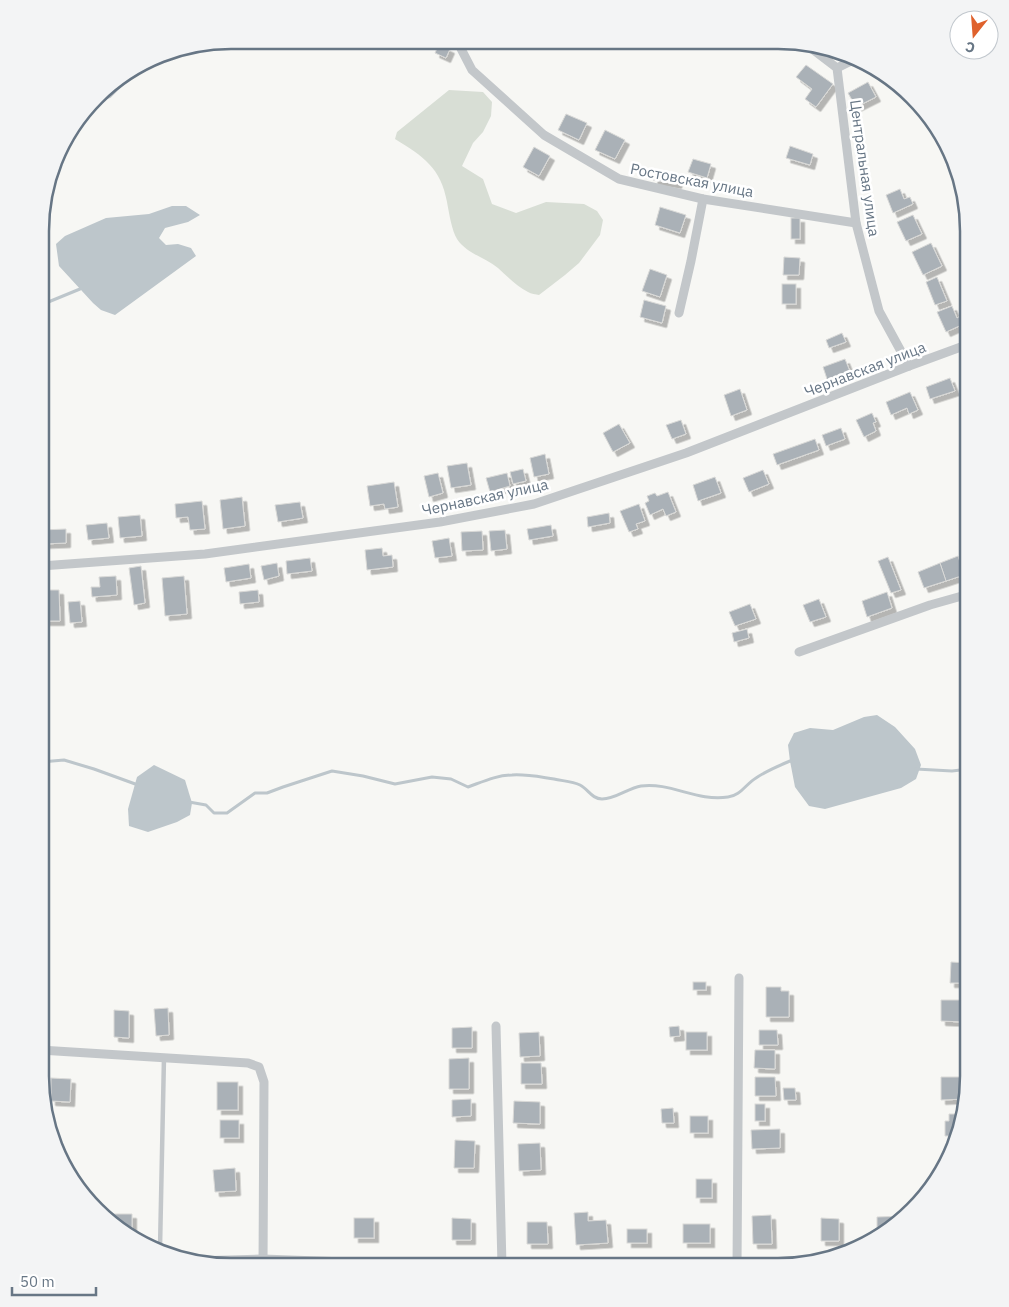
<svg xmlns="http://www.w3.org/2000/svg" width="1009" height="1307" font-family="'IBM Plex Sans',sans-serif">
<defs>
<filter id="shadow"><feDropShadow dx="4.5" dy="4.5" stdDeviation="0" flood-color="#0004"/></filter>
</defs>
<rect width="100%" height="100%" fill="#f7f7f4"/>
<path fill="#d8ded5" d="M449,90L483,92L492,102L491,116L483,132L473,143L462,166L483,179L492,204L516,213L546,202L584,204L597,211L603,220L600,235L579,263L565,275L539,295C536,294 531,294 528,292C517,287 507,276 498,268C485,257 467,254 457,239C452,231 449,213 447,202C441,168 423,156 395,139L397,132Z"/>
<g fill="#bdc6cb">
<path d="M172,206H186L200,215L188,222L165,228L159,238L166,245L178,244L191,248L196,256L115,315L101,310L93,303L59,266L56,244L65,236L106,218L149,214Z"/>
<path d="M877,715L895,727L915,749L921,765L916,779L901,788L825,809L809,806L795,787L790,761L788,745L794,733L810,728L833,730L864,717Z"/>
<path d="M154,765L185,780L192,803L190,815L177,822L148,832L129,826L128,809L137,777Z"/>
</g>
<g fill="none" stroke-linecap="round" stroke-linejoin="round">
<g stroke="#bdc6cb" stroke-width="3">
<path d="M41,305L80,289"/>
<path d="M41,762L64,760L94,769L138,785"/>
<path d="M916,769L952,771L969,769"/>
<path d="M189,802L206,805L214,813H227L255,793H267L283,787L332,771L363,776L395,784L432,777L451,779L468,787C482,782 497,775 512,775C526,774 540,777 554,779C562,781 572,781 580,785C588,789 592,799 602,799C616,799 628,788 641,786C671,782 697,802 728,797C740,796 746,784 756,778C766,771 778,766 790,761L793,762"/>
</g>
</g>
<g fill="#aab1b7" stroke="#d9d9d7" filter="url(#shadow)">
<path d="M439,44L450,49L446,58L435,53Z"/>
<path d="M806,65L833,84L816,107L805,99L812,89L796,77Z"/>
<path d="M868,82L876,97L856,107L848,93Z"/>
<path d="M566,114L587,123L579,140L558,130Z"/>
<path d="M605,130L625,140L615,159L595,150Z"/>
<path d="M790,146L813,154L810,165L786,158Z"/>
<path d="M534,147L550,156L539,176L523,167Z"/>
<path d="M693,159L711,164L707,178L688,172Z"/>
<path d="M655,170L679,175L677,184L653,180Z"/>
<path d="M900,189L904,199L910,197L913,204L893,213L886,195Z"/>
<path d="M660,207L686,215L680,233L655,225Z"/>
<path d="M913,215L922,234L906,241L897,222Z"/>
<rect x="791" y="218" width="9" height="21"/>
<path d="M931,243L942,266L923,275L912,252Z"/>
<path d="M784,257L800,258L799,275H783Z"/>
<path d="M650,269L667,275L660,297L642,291Z"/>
<path d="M937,277L947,301L935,305L926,282Z"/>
<rect x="782" y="284" width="14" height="20"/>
<path d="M644,300L666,306L662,323L640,317Z"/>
<path d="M952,306L957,318L963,315L966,323L946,332L937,312Z"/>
<path d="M842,333L846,342L829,348L826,340Z"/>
<path d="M845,359L851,374L828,382L823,367Z"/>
<path d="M950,378L955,391L930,399L926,387Z"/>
<path d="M740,389L747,410L731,416L724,395Z"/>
<path d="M910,392L918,410L909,414L907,408L891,415L886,402Z"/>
<path d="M872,413L876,422L873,423L876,431L864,437L856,420Z"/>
<path d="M681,420L686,434L672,439L666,425Z"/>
<path d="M619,424L630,443L613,452L603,433Z"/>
<path d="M841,428L845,439L826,446L822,435Z"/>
<path d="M815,439L819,450L777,465L773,454Z"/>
<path d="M545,454L549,474L534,477L530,458Z"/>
<path d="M467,463L471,485L451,488L447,466Z"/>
<path d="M523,469L526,481L513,484L510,472Z"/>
<path d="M763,470L769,484L749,492L743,478Z"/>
<path d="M438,473L443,493L429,497L424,476Z"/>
<path d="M507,473L510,486L490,492L486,478Z"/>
<path d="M715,477L721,493L698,501L693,485Z"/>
<path d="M394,482L398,507L385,509L384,504L370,506L367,486Z"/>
<path d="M668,492L676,512L666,516L663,509L650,515L645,503L649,501L647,496L655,493L657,496Z"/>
<path d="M242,497L245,526L223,529L220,500Z"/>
<path d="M202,501L205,529L190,530L188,517L176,518L175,504Z"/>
<path d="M300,502L303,518L278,522L275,505Z"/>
<path d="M639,504L645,521L636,524L638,529L629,532L620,511Z"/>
<path d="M609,513L610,523L588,527L587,517Z"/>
<path d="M140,515L142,536L120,538L118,517Z"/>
<path d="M107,523L109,538L88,540L86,525Z"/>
<path d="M551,525L553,536L529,540L527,529Z"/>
<path d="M66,529V543L42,544L41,530Z"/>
<path d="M505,530L507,549L491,551L489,531Z"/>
<path d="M482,531L483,550L462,551L461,532Z"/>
<path d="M449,538L452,556L435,558L432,541Z"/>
<path d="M382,548L383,556L392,555L393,567L367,570L365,550Z"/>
<path d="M958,556L964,575L946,581L940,563Z"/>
<path d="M888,557L901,590L891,593L878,561Z"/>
<path d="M310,558L312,571L287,574L286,561Z"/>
<path d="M277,563L279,576L264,580L261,566Z"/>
<path d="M940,563L946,581L924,588L918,572Z"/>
<path d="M249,564L251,578L226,582L224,568Z"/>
<path d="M141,566L145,603L134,605L129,568Z"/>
<path d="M116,576L117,595L92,597L91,587H100L99,577Z"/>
<path d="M184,576L187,614L165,616L162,578Z"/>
<path d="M41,590H59L60,621H43V611H41Z"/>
<path d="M258,590L259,602L240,604L239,592Z"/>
<path d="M887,592L892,608L867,617L862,601Z"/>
<path d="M819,599L826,617L810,622L803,605Z"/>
<path d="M80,601L82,622L70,623L68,602Z"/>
<path d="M750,604L756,619L735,626L729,612Z"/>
<path d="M747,629L749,638L734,642L732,633Z"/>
<path d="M951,962L969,963L968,983H950Z"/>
<rect x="693" y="982" width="13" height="8"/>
<path d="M766,987H781V991H789V1017H766Z"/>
<path d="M941,1000H964V1022L941,1021Z"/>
<path d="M168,1008L169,1035L156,1036L154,1009Z"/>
<path d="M114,1010L129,1011V1038L114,1037Z"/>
<path d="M679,1026L680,1036L670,1037L669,1027Z"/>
<path d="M472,1027V1048H452V1028Z"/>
<path d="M759,1030H777L778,1045H759Z"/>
<path d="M539,1032L540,1056L520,1057L519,1033Z"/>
<rect x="686" y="1032" width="21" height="18"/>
<path d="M755,1050H775V1069L754,1068Z"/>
<path d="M469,1058V1089H449V1059Z"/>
<path d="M521,1063H541L542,1084H521Z"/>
<path d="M755,1077H775L776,1096H755Z"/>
<path d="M941,1077H965V1099L941,1100Z"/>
<path d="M51,1078L71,1079L70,1102L51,1101Z"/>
<rect x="217" y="1082" width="21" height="28"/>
<path d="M783,1088H795L796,1100H784Z"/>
<path d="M471,1099V1116L452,1117V1100Z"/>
<path d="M514,1101L540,1102V1124L513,1123Z"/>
<rect x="755" y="1104" width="10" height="17"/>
<path d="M673,1108L674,1123H662L661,1109Z"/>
<path d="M949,1114H960V1117H963L959,1136H945V1121H949Z"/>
<rect x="690" y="1116" width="18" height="17"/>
<rect x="220" y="1120" width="19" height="18"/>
<path d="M780,1129V1148L752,1149L751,1130Z"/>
<path d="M455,1140L475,1141L474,1168H454Z"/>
<path d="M540,1143L541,1170L519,1171L518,1144Z"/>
<path d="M235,1168L236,1191L215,1192L213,1170Z"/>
<rect x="696" y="1179" width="16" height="19"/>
<path d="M588,1212V1221L606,1220L608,1243L576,1245L574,1213Z"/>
<path d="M112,1214H132V1236L125,1235L112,1224Z"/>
<path d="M771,1215L772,1244H753L752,1216Z"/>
<path d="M907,1216L904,1219L877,1238V1217Z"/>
<rect x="354" y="1218" width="20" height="20"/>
<path d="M452,1218L471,1219V1240H452Z"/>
<path d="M821,1218L839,1219V1241H821Z"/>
<path d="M527,1222H547L548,1244H527Z"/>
<rect x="683" y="1224" width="27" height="19"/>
<rect x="627" y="1229" width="20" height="14"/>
</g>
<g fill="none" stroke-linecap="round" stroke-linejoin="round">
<path stroke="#c3c7ca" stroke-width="4.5" d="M160,1248L164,1057"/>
<g stroke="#c3c7ca" stroke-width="9">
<path d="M457,41L472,70L544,135L619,179L703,199L856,223"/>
<path d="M803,42L837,68L856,223L879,311L909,366"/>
<path d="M837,68L857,58"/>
<path d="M96,98L108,94L128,74"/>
<path d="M679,313L691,261L703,199"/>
<path d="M41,566L205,554L440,522L534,504L686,453L909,366L969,344"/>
<path d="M799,652L930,605L969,594"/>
<path d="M496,1026L502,1266"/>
<path d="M40,1050L248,1063L259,1067L264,1082L263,1266"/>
<path d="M193,1261L263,1259L456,1266"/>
<path d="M737,1267L739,978"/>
</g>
</g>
<g text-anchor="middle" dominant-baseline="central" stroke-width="5" stroke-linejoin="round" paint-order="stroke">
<g font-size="15" fill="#677685" stroke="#fff">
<text transform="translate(865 168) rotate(82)">Центральная улица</text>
<text transform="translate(692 180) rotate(11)">Ростовская улица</text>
<text transform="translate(865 369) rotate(-21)">Чернавская улица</text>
<text transform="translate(485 497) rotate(-12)">Чернавская улица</text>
</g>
</g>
<path d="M0 0H1009V1307H0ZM231 49H778A182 182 0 0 1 960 231V1076A182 182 0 0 1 778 1258H231A182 182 0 0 1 49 1076V231A182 182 0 0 1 231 49Z" fill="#f3f4f5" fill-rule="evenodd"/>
<path fill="none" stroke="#677685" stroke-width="2.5" d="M231 49H778A182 182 0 0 1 960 231V1076A182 182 0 0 1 778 1258H231A182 182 0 0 1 49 1076V231A182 182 0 0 1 231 49Z"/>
<g transform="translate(974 35) rotate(197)"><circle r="24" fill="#ffffff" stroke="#c2c8ce"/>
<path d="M0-4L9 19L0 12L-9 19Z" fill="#df612c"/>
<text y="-8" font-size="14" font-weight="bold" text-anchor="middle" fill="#677685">С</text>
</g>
<path d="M12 1287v8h84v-8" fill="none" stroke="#677685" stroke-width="2.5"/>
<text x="20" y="1287" font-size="15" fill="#677685" stroke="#ffffff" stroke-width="4" paint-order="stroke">50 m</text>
</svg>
